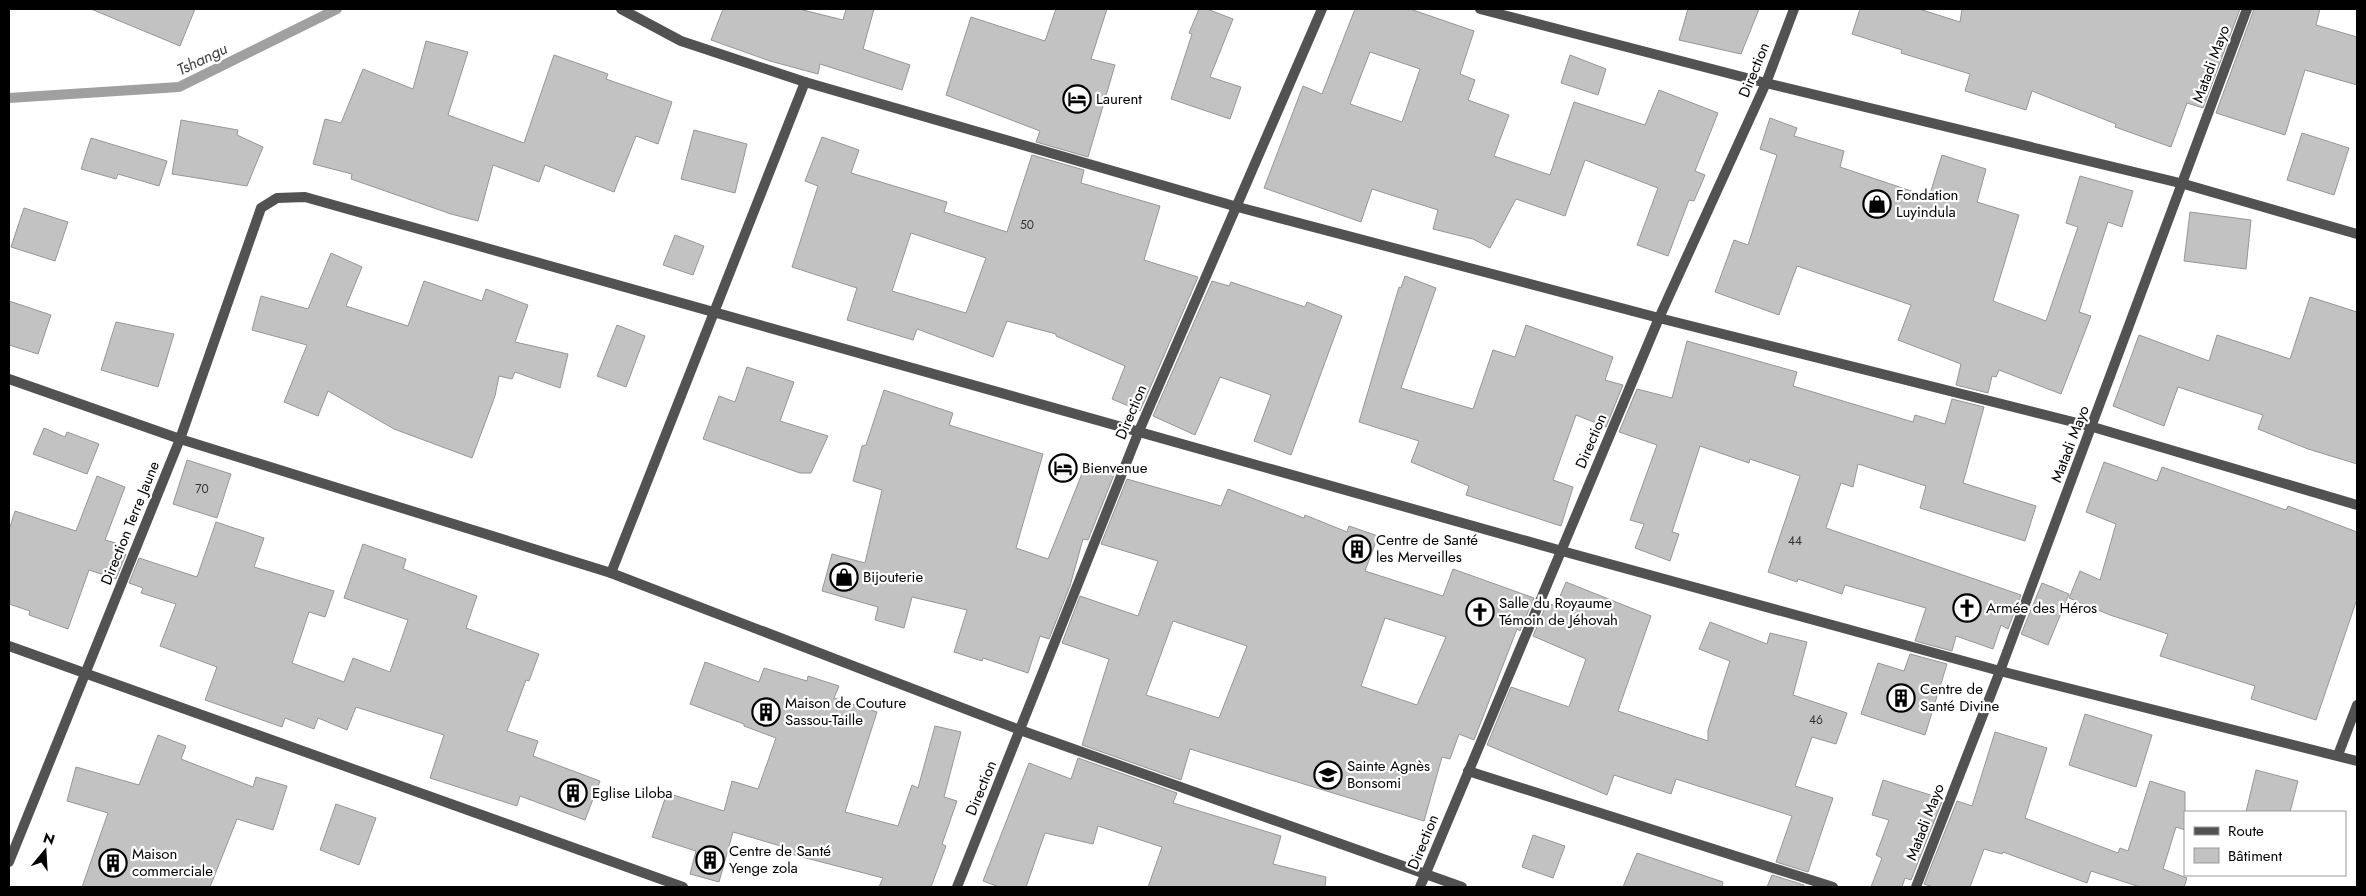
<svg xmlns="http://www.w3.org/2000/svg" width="2366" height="896" font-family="Jost,sans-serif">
<rect width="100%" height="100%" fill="#fff"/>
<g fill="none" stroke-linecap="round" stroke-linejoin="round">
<path stroke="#a0a0a0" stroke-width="10" d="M9,98L179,87L337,9"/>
</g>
<g fill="#c2c2c2" stroke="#969696" fill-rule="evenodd">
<path d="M91,9H195L180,46Z"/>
<path d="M723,9H799L843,20L846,9H874L863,49L910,65L902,90L820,64L818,74L770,61L711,40Z"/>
<path d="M1056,9H1107L1091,59L1115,65L1088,157L1036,142L1040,131L946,95L971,17L1045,41Z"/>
<path d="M1199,9H1207L1233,19L1210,77L1241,87L1230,119L1171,99L1192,34L1189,33Z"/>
<path d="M1355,9H1410L1474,31L1460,74L1475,80L1468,100L1509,115L1494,156L1550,175L1574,102L1645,125L1659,90L1718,113L1695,171L1705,175L1694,201L1689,200L1668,256L1637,245L1658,188L1585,160L1565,216L1516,199L1490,248L1473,239L1433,229L1438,210L1372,189L1361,222L1264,188L1303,86L1322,94ZM1370,52L1420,69L1402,122L1350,104Z"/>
<path d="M1688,9H1759L1741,54L1679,40Z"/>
<path d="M1860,9H1919L1960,22L1962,9H2240L2203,108L2187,103L2171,147L2115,127L2116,124L2032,91L2026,110L1965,91L1970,74L1901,53L1902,50L1852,34Z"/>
<path d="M2254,9H2320L2316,25L2357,37V85L2305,70L2285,135L2216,113Z"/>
<path d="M426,41L468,52L448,115L524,143L554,55L608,74L606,79L672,102L658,144L636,136L614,192L545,165L539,182L493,165L478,221L451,214L351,179L352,174L313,164L325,119L341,123L363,69L413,89Z"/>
<path d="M1570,55L1606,69L1598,95L1561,83Z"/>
<path d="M1770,118L1797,128L1794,136L1844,151L1840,167L1929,197L1942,155L1986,169L1977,202L2019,215L1993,301L2046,321L2078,227L2066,223L2080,176L2133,191L2122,227L2108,222L2079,312L2091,316L2061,394L1999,370L1996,377L1992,376L1988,393L1956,385L1961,364L1898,340L1911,305L1797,266L1779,315L1715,292L1734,240L1748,245L1777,155L1760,149Z"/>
<path d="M181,120L238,130L237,135L263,147L247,186L172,174Z"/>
<path d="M694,130L747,144L735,193L681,179Z"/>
<path d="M2302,133L2349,148L2334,195L2287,180Z"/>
<path d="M822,137L859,150L851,173L947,202L944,212L1007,232L1032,155L1084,170L1081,183L1160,206L1144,260L1198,277L1140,411L1112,399L1125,366L1056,336V334L1007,321L993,357L917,329L913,340L847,320L857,288L792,267L818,186L805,181ZM911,233L986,258L966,313L892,291Z"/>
<path d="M91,138L167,161L159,186L118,174L116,179L81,169Z"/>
<path d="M24,208L68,222L55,261L11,247Z"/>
<path d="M2190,212L2251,220L2246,269L2184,261Z"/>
<path d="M675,235L704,246L693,275L663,265Z"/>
<path d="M331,253L362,267L346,306L408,326L424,281L482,301L486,289L528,305L515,342L568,354L560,388L515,372L512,379L499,376L495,396L472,458L394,429L328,391L318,416L284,402L307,345L252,330L261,296L308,309Z"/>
<path d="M1405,276L1436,288L1401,388L1473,409L1493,350L1515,357L1526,325L1613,357L1605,380L1623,385L1606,427L1576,415L1553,480L1573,487L1561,526L1466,495L1469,486L1411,462L1419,441L1359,422L1399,287L1401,288Z"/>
<path d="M1212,281L1229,286L1231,282L1305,307L1307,302L1342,316L1291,455L1254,441L1271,395L1220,377L1195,435L1153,416Z"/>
<path d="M2310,297L2357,312V464L2308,449L2258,429L2263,415L2178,387L2164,426L2113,406L2139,335L2209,361L2217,335L2290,359Z"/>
<path d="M9,301L51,315L38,354L9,345Z"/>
<path d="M116,322L174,334L158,387L101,370Z"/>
<path d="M617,325L645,336L626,387L597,376Z"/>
<path d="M1687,341L1797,372L1793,386L1913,422L1915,415L1945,424L1952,399L1984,407L1963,483L2036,506L2025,541L1920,508L1926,486L1858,464L1853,487L1841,483L1826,528L2021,595L2008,629L2001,625L1993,649L1956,636L1952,651L1915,641L1926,608L1845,585L1842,594L1798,579L1797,582L1768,572L1800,476L1750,459L1749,463L1700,446L1672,532L1679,534L1670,561L1635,548L1644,524L1630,520L1657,445L1619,432L1637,389L1672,398Z"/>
<path d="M747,367L794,382L780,421L828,436L811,473H800L703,439L719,396L735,402Z"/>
<path d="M884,390L953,413L949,425L1043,454L1016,548L1048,559L1085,466L1114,475L1088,540L1083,539L1070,586L1049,639L1040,636L1028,673L983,658L982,661L954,652L967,610L912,597L904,628L875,620L878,607L822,591L832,554L865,563L882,490L853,481L862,446L866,445Z"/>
<path d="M44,428L65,437L67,432L99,444L87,474L33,454Z"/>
<path d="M187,460L231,474L217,518L173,504Z"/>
<path d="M2104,462L2157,481L2162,467L2286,510L2288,506L2357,532V599L2316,720L2251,699L2255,686L2160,656L2168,634L2110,615L2069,598L2080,571L2100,580L2116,524L2086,512Z"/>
<path d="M97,476L125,487L105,540L116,543L113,550L126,554L116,579L89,570L68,629L29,615L30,611L9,604V530L15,511L76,531Z"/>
<path d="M1127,479L1221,506L1228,489L1304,518L1305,515L1347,532L1349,526L1378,536L1365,571L1443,596L1453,569L1534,598L1520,631L1517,629L1474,740L1459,734L1450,759L1442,757L1424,821L1190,749L1181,780L1082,745L1109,659L1062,643L1080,596L1138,616L1158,561L1101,544ZM1385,618L1446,637L1417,705L1361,686ZM1173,621L1247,646L1219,718L1146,695Z"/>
<path d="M216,522L264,538L254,567L334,591L325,617L309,612L292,663L344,682L353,658L390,672L408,620L344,598L363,544L406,559L403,569L477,596L466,628L539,654L529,681L526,680L507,731L538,741L533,756L600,781L585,820L520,796L517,806L430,778L444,735L356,707L347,730L318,718L314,729L285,718L282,727L205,700L217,667L160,646L176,604L141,593L143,588L129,583L139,558L197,577Z"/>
<path d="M1566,582L1651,616L1618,711L1708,741V730L1730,661L1699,649L1710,622L1767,644L1770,633L1807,642L1793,695L1847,713L1836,744L1812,737L1795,786L1833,798L1808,872L1776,862L1792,816L1676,779L1671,794L1614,775L1607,795L1487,745L1511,687L1569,707L1586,659L1533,636L1547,603L1556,606Z"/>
<path d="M2042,583L2069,594L2048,645L2021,634Z"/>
<path d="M1910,654L1947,664L1925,735L1861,714L1878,663L1904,671Z"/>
<path d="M705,662L759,682L764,668L807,681L808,676L839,686L834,698L877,712L845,812L898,826L912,785L918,788L935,726L961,732L944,797L957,801L942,844L946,846L931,887H879L883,878L783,852L784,847L733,832L719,882L690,874L696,851L652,837L667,793L724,811L732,781L758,789L776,738L744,726V724L690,704Z"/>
<path d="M2085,714L2152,735L2136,787L2069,765Z"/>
<path d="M1995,732L2047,748L2025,818L2118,853L2120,848L2128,851L2150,781L2185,792V830L2176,827L2163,869L2187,878L2184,887H2140L2091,871L2087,883L2003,852L2002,854L1984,849L1970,887H1933L1924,884L1957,801L1972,806Z"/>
<path d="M158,735L186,746L181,759L253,787L256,777L287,786L273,830L237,819L210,887H82L108,813L67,801L76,767L139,785Z"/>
<path d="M1078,758L1177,793L1173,803L1281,836L1273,864L1326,877L1325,887H1148L1162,847L1098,826L1093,844L1045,833L1026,887H999L983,881L1029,763L1071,779Z"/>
<path d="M2256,770L2298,781L2290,812H2246Z"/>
<path d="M1883,780L1943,799L1911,880L1905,878L1902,887H1871L1882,858L1876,855L1889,820L1872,815Z"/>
<path d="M336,804L376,818L359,865L320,850Z"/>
<path d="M1533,835L1565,846L1553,878L1522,867Z"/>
<path d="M1637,853L1723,882L1722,887H1623Z"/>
<path d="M1772,875L1804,885L1803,887H1767Z"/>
</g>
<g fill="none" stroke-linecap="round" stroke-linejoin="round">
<g stroke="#525252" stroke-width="10">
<path d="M621,9L681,41L805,82L1234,206L1659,318L2093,427L2357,505"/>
<path d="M1480,9L1766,83L2184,184L2357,234"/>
<path d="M9,379L180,439L611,573L1020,730L1462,887"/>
<path d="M611,573L805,82"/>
<path d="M9,646L683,887"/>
<path d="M2338,755L2357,705"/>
<path d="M1468,771L1833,887"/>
<path d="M9,862L180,439L261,208L277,198L305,197L1562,551L2000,671L2357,761"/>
<path d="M957,887L1139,431L1322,9"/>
<path d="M1420,887L1659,318L1766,83L1794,9"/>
<path d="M1916,887L2000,671L2247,9"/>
</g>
</g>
<defs>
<g id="hotel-ring" transform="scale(1.4375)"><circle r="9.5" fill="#fff" stroke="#000" stroke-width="1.5"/><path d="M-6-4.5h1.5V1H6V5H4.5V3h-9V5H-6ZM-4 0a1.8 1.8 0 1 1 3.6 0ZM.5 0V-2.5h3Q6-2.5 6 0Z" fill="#000"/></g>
<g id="shop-ring" transform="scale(1.4375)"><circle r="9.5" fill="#fff" stroke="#000" stroke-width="1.5"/><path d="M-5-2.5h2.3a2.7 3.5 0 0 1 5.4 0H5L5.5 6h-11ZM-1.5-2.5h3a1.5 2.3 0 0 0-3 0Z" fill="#000"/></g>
<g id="building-ring" transform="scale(1.4375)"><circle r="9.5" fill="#fff" stroke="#000" stroke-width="1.5"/><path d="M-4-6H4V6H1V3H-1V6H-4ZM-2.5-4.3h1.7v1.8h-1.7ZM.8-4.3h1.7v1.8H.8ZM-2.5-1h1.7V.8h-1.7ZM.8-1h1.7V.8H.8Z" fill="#000"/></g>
<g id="church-ring" transform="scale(1.4375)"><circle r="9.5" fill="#fff" stroke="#000" stroke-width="1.5"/><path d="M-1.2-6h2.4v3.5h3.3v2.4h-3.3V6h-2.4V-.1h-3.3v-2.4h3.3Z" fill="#000"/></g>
<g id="school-ring" transform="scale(1.4375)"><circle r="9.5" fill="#fff" stroke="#000" stroke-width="1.5"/><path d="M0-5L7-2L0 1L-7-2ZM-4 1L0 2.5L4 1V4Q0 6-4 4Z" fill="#000"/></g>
</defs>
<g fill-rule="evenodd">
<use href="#hotel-ring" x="1077" y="99"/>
<use href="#shop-ring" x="1877" y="204"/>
<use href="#hotel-ring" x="1063" y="468"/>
<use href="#building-ring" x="1357" y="549"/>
<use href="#shop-ring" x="844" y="577"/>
<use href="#church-ring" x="1967" y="608"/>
<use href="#church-ring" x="1480" y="612"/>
<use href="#building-ring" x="1901" y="698"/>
<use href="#building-ring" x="766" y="712"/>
<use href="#school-ring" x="1328" y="775"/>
<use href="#building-ring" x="573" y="793"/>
<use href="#building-ring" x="710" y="860"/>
<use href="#building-ring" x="113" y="863"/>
</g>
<g text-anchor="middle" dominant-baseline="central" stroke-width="4.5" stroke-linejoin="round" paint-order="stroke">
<g font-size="12" fill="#303030">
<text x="1027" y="225">50</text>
<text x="202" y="489">70</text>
<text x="1795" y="541">44</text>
<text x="1816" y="720">46</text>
</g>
<g font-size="15" fill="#000" stroke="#fff">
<text transform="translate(2211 64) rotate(-70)">Matadi Mayo</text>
<text transform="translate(1754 70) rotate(-68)">Direction</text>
<text transform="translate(1131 412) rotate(-67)">Direction</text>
<text transform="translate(1591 441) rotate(-67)">Direction</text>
<text transform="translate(2070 444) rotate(-69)">Matadi Mayo</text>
<text transform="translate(130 523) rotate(-68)">Direction Terre Jaune</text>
<text transform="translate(981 788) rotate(-68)">Direction</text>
<text transform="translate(1925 822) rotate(-69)">Matadi Mayo</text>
<text transform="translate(1423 842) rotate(-68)">Direction</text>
</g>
<g font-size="15" fill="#000" stroke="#fff" text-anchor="start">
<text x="1096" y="99">Laurent</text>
<text x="1896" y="195">Fondation<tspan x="1896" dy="17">Luyindula</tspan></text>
<text x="1082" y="468">Bienvenue</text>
<text x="1376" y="540">Centre de Santé<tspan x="1376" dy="17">les Merveilles</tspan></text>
<text x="863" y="577">Bijouterie</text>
<text x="1499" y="603">Salle du Royaume<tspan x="1499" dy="17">Témoin de Jéhovah</tspan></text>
<text x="1986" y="608">Armée des Héros</text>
<text x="1920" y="689">Centre de<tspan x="1920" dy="17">Santé Divine</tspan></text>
<text x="785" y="703">Maison de Couture<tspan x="785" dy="17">Sassou-Taille</tspan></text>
<text x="1347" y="766">Sainte Agnès<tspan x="1347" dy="17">Bonsomi</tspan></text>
<text x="592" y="793">Eglise Liloba</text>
<text x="729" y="851">Centre de Santé<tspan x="729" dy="17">Yenge zola</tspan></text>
<text x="132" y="854">Maison<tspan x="132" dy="17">commerciale</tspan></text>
</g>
<g font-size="16" font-style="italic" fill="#414141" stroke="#fff">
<text transform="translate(202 59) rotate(-26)">Tshangu</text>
</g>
</g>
<rect width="2366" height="896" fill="none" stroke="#000000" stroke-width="20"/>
<rect x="2184" y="811" width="162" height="65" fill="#ffffff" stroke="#999999"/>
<rect x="2194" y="827" width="25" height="8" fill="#525252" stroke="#999999"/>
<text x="2228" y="836" font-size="15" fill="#000000">Route</text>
<rect x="2194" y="848" width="25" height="15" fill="#c2c2c2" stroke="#999999"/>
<text x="2228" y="861" font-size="15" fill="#000000">Bâtiment</text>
<g transform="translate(45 851) rotate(18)" stroke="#ffffff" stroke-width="4" paint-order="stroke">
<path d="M0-4L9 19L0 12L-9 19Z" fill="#000000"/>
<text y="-8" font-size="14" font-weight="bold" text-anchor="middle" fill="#000000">N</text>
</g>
</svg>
